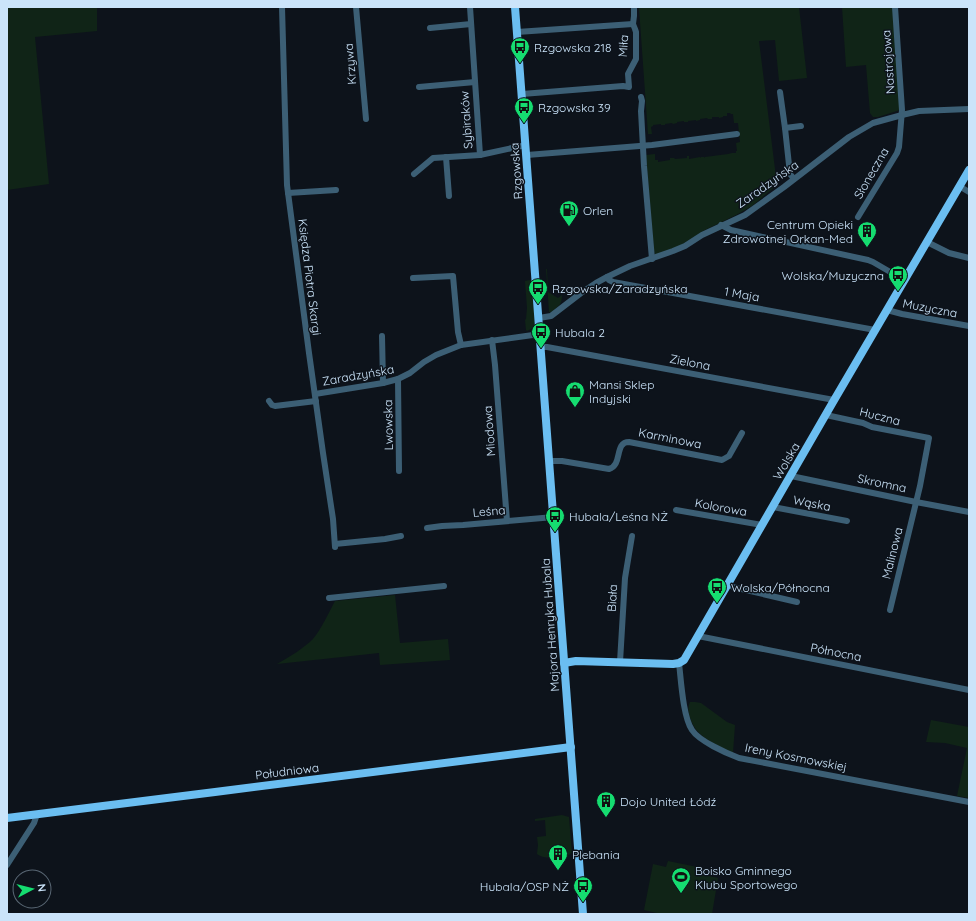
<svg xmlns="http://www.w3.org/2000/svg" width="976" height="921" font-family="Quicksand,sans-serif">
<rect width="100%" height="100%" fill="#0d131b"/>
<g fill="#102417">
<path d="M7,7H97V31L35,37L49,184L7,190Z"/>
<path d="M654,7H799L807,78L779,81L775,40L759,41L777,185L752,206L736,215L705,230L675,249L655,255L654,251L646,155L655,154V160H658V162L670,160V158H674L675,159L687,158V156H689V159L700,157L701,158V157H704L705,158V157L728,154L732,153V154V153H736V151H737L736,143L740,142L738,123H734L733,114H731L730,113H727V116H723V117L719,118V117H712V119H708L707,118L700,119V120L696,121V120L688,121V122H684V121L677,122V123L673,124L672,123L665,124V125H661V124L653,125V126L651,127L652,134H648L639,8Z"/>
<path d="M842,7H893L900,110L878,117H873L870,113L866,65L846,67Z"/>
<path d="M546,269H547L548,292L558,298L562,295C562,305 559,305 552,312H549Z"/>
<path d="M530,280L532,283L535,323L533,328L527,331L526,330L525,320L526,319L527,308L525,281Z"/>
<path d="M395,595L400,643L448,639L450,660L380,665L379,653L277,664C288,658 304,648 313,639C322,628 328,614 335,601Z"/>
<path d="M690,702H695L701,703L727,722L735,725L733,753C714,743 694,737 689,714C688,710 688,706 690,702Z"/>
<path d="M931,720L969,727V798L957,796L967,748L945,743L926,742Z"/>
<path d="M562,815L569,817L572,853L570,854L566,857C557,857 544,860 537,854L538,845L537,837L546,836L545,820L535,821V819Z"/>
<path d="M668,861L707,869L705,875L718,878L712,914H661L644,910L653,864L666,867Z"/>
</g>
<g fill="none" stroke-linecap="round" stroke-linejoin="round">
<g stroke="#3c5f75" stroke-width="6">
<path d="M282,7L287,185L309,353L323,453L333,519L335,547"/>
<path d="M356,7L366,119"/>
<path d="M470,7L480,155"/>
<path d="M430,28L471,24"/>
<path d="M517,32L633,24"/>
<path d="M419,87L475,82"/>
<path d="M780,92L785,128"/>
<path d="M522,94L623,86L629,87L628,74L636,59V32L635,29L633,24L634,16V7"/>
<path d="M641,97L642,101L641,111L644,166L652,259"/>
<path d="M527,155L652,145L737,134"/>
<path d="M446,157L449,196"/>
<path d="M414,174L433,158L480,155L526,145"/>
<path d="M794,179L790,174L785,128L801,126"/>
<path d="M959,186L969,192"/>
<path d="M288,193L336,190"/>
<path d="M858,217L897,153L899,147L902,110L895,7"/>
<path d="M721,225L731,230L868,260L873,262L904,280"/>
<path d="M927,242L949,253L969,258"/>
<path d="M607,277L609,280L613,282L875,330"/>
<path d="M413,278L453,276L458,332L461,345"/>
<path d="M887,310L902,314L969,326"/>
<path d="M539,318L551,316L581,293L596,283L607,277L630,266L673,251L685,246L702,235L745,215L784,187L849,137L873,123L902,115L919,111L969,109"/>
<path d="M382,336L383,383"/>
<path d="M492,340L495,365L507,521"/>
<path d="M541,347H547L834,400"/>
<path d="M398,379L399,471"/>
<path d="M315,394L383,383L398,379L410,373L424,362L436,355L461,345L540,334"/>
<path d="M269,401L272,405L275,406L316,401"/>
<path d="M826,415L863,423L872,427L929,438L920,486L890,610"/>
<path d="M549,461H562L609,469C623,465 614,442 629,442L722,460L729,456L742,433"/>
<path d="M791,476L916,502L969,512"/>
<path d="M773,507L847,521"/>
<path d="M676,510L762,525"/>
<path d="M427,528L442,526L463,525L554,517"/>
<path d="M335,544L385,539L401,536"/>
<path d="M728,584L733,587L797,602"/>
<path d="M329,598L444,586"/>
<path d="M698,636L969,690"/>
<path d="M620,662L625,578L632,536"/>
<path d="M679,663C681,680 683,717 692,730C699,741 726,753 739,758L969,802"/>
<path d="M7,865L34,823L37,814"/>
</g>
<g stroke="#6bbef1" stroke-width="8">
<path d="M515,7L583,914"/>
<path d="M564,663L576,661L673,664L679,663L684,660L833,402L969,170"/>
<path d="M7,818L215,792L571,747"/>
</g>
</g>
<defs>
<g id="bus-pin" transform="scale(1)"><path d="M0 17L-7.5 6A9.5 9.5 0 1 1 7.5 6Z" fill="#15dc70" stroke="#0d131b"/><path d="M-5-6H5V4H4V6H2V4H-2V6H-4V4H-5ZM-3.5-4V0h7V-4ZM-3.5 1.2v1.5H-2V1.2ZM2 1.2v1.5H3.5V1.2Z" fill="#111"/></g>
<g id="fuel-pin" transform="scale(1)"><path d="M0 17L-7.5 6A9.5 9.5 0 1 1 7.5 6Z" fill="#15dc70" stroke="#0d131b"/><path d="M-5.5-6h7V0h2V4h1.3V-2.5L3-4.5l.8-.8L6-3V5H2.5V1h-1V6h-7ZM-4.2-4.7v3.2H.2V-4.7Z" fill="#111"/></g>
<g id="building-pin" transform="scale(1)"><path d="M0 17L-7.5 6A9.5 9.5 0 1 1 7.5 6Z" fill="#15dc70" stroke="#0d131b"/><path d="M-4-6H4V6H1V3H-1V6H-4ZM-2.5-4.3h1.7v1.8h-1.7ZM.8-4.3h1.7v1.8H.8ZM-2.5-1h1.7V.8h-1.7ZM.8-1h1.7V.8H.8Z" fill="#111"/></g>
<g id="shop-pin" transform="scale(1)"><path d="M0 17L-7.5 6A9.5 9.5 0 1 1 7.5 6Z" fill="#15dc70" stroke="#0d131b"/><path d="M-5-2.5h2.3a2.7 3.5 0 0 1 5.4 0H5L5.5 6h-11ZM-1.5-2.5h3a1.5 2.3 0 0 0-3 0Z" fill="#111"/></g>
<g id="stadium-pin" transform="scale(1)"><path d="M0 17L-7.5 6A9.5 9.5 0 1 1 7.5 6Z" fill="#15dc70" stroke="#0d131b"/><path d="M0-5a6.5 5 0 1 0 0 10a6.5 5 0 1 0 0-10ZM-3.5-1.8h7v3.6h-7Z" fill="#111"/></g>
</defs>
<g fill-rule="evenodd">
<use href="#bus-pin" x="520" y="47"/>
<use href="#bus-pin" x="524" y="107"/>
<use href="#fuel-pin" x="569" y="210"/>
<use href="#building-pin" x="867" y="231"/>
<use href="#bus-pin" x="898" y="275"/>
<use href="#bus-pin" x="538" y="288"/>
<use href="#bus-pin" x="541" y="332"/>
<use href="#shop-pin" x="575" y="391"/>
<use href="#bus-pin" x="555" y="516"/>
<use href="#bus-pin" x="717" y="587"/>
<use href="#building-pin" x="606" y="801"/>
<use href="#building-pin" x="558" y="854"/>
<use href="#stadium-pin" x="681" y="877"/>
<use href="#bus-pin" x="583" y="886"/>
</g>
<g text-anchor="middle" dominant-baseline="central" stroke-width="3" stroke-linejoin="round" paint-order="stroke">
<g font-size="12" fill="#cbe4fa" stroke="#0d131b">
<text transform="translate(623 46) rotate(-86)">Miła</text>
<text transform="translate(888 62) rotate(-94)">Nastrojowa</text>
<text transform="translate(350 64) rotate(-95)">Krzywa</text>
<text transform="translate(466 120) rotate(-94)">Sybiraków</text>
<text transform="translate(516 171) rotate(-94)">Rzgowska</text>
<text transform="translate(871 173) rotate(-60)">Słoneczna</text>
<text transform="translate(767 184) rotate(-35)">Zaradzyńska</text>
<text transform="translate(310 277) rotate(83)">Księdza Piotra Skargi</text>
<text transform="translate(742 294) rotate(10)">1 Maja</text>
<text transform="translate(930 308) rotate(11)">Muzyczna</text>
<text transform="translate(690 362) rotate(11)">Zielona</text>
<text transform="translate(358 375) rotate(-10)">Zaradzyńska</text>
<text transform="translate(880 416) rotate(14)">Huczna</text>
<text transform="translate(388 425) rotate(-91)">Lwowska</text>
<text transform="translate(489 431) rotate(-94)">Miodowa</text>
<text transform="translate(670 438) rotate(11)">Karminowa</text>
<text transform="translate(786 461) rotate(-60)">Wolska</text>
<text transform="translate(882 483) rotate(12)">Skromna</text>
<text transform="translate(812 503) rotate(11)">Wąska</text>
<text transform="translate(721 507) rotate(10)">Kolorowa</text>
<text transform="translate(489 511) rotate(-5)">Leśna</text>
<text transform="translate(892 553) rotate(-76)">Malinowa</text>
<text transform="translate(612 598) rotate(-87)">Biała</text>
<text transform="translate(550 625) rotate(-94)">Majora Henryka Hubala</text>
<text transform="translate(836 652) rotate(11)">Północna</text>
<text transform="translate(796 757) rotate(11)">Ireny Kosmowskiej</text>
<text transform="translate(287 771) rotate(-7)">Południowa</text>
</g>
<g font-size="12" fill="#cbe4fa" stroke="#0d131b" text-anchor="start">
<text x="534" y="47">Rzgowska 218</text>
<text x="538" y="107">Rzgowska 39</text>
<text x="583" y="210">Orlen</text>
<text x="853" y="224" text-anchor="end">Centrum Opieki<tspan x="853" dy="14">Zdrowotnej Orkan-Med</tspan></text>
<text x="884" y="275" text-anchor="end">Wolska/Muzyczna</text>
<text x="552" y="288">Rzgowska/Zaradzyńska</text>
<text x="555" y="332">Hubala 2</text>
<text x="589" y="384">Mansi Sklep<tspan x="589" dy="14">Indyjski</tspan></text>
<text x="569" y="516">Hubala/Leśna NŻ</text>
<text x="731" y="587">Wolska/Północna</text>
<text x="620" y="801">Dojo United Łódź</text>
<text x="572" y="854">Plebania</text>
<text x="695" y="870">Boisko Gminnego<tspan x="695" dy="14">Klubu Sportowego</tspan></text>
<text x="569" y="886" text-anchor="end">Hubala/OSP NŻ</text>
</g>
</g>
<rect width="976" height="921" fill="none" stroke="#cbe4fa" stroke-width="16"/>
<g transform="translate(32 889) rotate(83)"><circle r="19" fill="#0d131b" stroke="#596774"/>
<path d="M0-3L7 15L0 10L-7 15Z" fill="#15dc70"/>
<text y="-6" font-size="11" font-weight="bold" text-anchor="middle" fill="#cbe4fa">N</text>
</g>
</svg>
